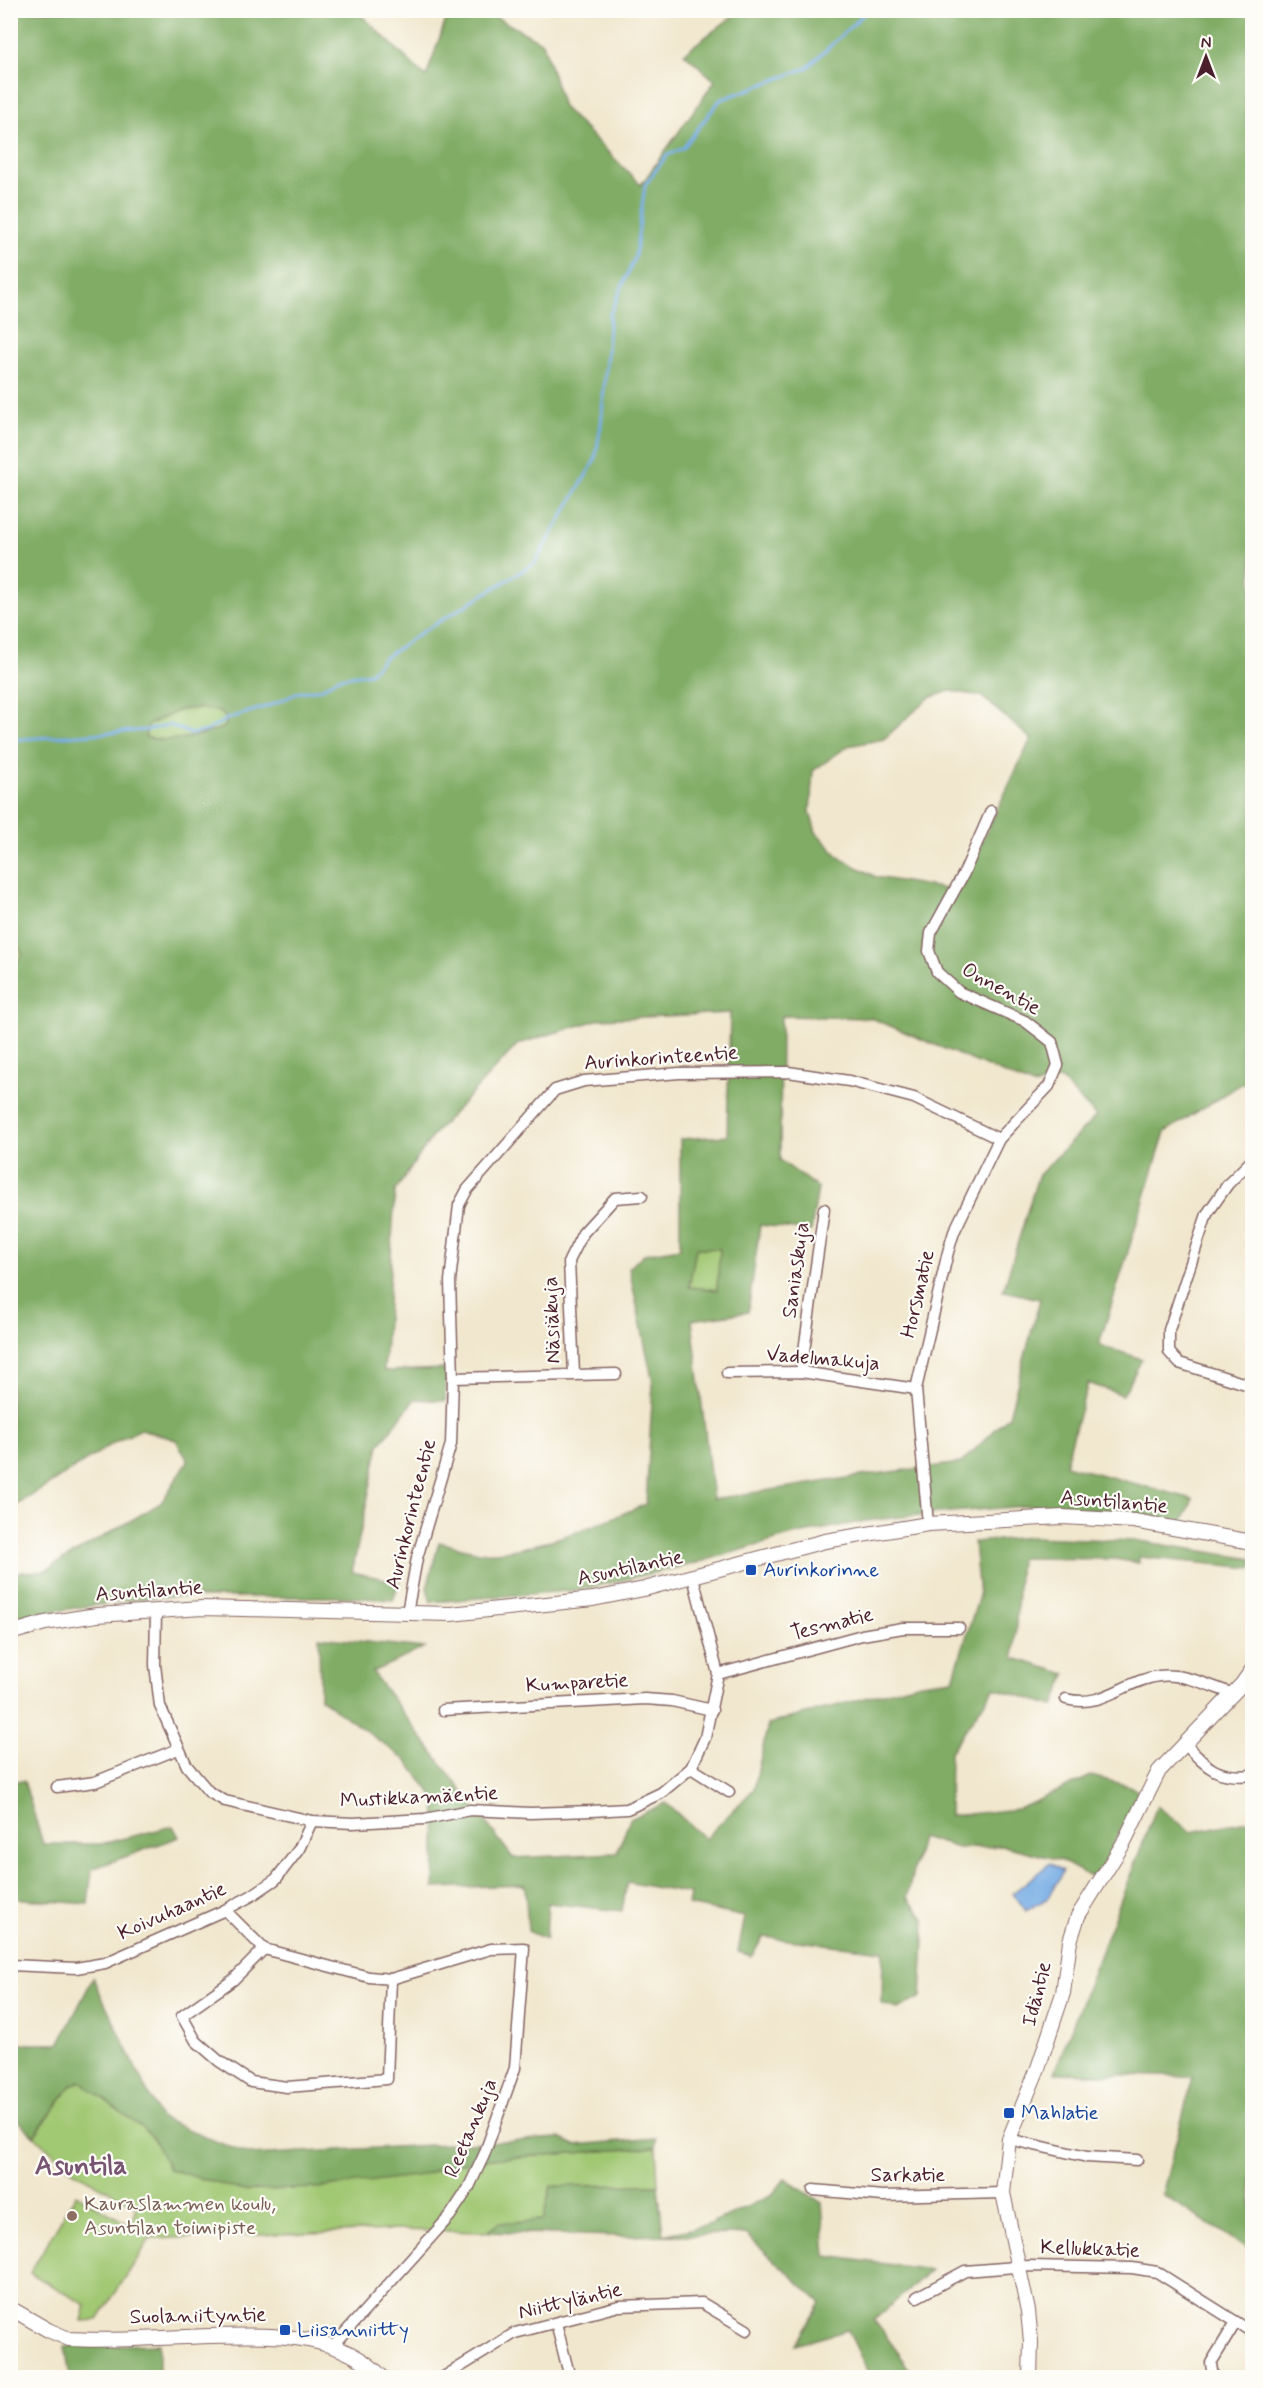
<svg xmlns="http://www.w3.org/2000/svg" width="1263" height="2388" font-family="Mynerve,sans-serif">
<rect width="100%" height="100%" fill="#fdfcf7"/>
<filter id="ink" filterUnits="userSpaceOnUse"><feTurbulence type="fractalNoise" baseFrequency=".0167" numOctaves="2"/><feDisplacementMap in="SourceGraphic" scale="12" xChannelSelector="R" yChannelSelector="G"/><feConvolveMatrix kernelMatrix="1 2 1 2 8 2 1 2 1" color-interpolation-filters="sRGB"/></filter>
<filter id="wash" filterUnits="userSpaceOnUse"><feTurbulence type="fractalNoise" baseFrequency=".008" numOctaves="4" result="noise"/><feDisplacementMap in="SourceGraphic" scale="24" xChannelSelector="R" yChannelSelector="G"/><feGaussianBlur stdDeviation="1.35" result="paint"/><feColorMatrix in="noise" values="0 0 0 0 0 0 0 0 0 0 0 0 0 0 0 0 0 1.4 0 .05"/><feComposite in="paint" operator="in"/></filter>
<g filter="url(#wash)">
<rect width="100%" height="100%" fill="#f1e7ce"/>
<g fill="#a1c873" stroke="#76744f" stroke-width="1.5">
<path d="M199,708L221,712L227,719L225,727C202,736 169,744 145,737L148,725L180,710Z"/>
<path d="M11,930L23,955L11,972Z"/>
<path d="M696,1248H720L717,1290L689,1287Z"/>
<path d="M80,2081L152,2135L169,2169L422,2175L448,2165L490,2159L656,2147L658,2185L551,2186L543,2220L499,2223L487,2232L394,2230L150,2239L98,2320L82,2321L86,2305L30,2273L76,2194L131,2226L136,2206L74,2172L34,2136L71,2086Z"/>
</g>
<g fill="#80ac65" stroke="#656648" stroke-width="1.5" fill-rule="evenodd">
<path d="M11,11H357L426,77L449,11H485L543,43L563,107L641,185L715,81L684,53L740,11H1252V1077L1165,1132L1099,1345L1142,1359L1123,1395L1088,1383L1065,1465L1193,1499L1183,1521L1117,1512L1026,1506L939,1513L865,1521L793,1535L693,1564L578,1590L431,1602L427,1588L439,1542C452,1545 466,1550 479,1552C524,1556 604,1522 646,1504L653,1383L629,1268L644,1254L680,1248V1139L727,1136L730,1013L600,1019L518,1044L434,1134L395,1191L384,1371L446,1369L445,1401L415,1399L379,1445L352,1572L399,1582L393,1600L347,1597H154L26,1615L11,1622V1576L19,1572L44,1571L161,1503L188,1461L176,1440L141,1429L115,1442L11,1509L10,972L23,955L11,930ZM950,691L981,696L1031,739L958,891L876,877L840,858L816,832L810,812L813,771L848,746L884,739L929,698ZM198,708L220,712L227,719L225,727C202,736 169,744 145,737L148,725L180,710ZM781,1016L871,1018L1033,1086L1060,1079L1096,1116L1038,1176L1003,1291L1040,1299L1009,1416L961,1463L867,1475L713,1499L692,1320L748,1312L760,1225L811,1231L818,1188L780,1160ZM696,1248L720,1249L717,1290L689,1287Z"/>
<path d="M1032,1537L1140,1541L1252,1559V1568L1139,1557V1563L1115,1559L1020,1558L1014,1658L1066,1674L1054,1706L994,1688L950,1752L949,1816L1019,1809L1091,1776L1130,1786L1140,1793L1102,1866L1091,1877L1060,1860L1004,1846L958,1848L921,1837L907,1897L925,1920L921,1997L898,2009L882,2004L883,1951L763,1937L752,1956L738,1952L745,1917L688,1905L690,1894L627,1882L622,1911L548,1903L546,1939L528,1931L525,1885L434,1888L436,1800L406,1760L320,1698L319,1637L424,1648L372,1672L513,1858L617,1853L630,1819L666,1803L705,1839L754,1789L768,1724L921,1683L953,1679L979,1596L974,1542Z"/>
<path d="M11,1781H24L43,1844H101L173,1826L179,1837L92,1869L88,1904L11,1898Z"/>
<path d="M1157,1806L1191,1832L1252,1820V2251L1162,2195L1193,2077L1054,2073Z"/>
<path d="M93,1978L160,2118L249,2155L560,2138L575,2145L656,2138V2147L490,2159L448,2165L422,2175L317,2188L243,2191L169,2169L151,2135L80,2081L71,2086L34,2136L11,2114L10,2044H59Z"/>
<path d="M785,2179L822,2203L826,2256L931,2270L874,2320L916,2377H870L848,2330L796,2345L821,2303L746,2234L617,2236L487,2232L499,2223L543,2220L551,2186L658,2185L663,2235L705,2226L771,2196Z"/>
<path d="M159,2344V2377H70L65,2346Z"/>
</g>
<path fill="#75ace4" stroke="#606688" stroke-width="1.5" d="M1050,1863L1063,1871L1048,1898L1026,1911L1013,1893Z"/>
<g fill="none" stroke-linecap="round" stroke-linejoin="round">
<path stroke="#75ace4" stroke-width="3" d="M10,740L147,730L170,725L191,734L206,731L227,719L271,705L300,692L321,689L338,678L370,673L384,658L422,632L535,563L595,460L601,425L610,314L635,257L645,185L666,156L683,148L720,100L807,68L868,10"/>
</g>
</g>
<g filter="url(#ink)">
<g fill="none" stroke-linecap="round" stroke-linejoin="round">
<g stroke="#846564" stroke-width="13">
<g id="minor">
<path d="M1252,1160L1228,1184L1207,1214L1169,1330V1352L1179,1363L1252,1386"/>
<path d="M801,1372L824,1209"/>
<path d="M727,1373L801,1372L916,1389"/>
<path d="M574,1374L569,1261L583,1233L615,1198L642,1196"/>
<path d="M453,1378L616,1374"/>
<path d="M928,1524L916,1389L948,1252L954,1232L999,1139L1049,1086L1058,1065L1052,1042L1025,1021L959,992L937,972L929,951L931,933L964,873L991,811"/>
<path d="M156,1611L155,1665L160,1706L187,1766L209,1792L225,1801L312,1821L353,1823L425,1819L470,1810L530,1813L592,1811L627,1809L661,1793L691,1768L705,1738L718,1674L693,1577"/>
<path d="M407,1613L417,1558L451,1444L453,1378L450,1281L459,1205L467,1190L555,1090L584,1081L679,1073L788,1072L849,1081L914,1098L999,1139"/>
<path d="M718,1674L862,1635L903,1628H959"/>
<path d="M1066,1699C1103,1709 1125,1680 1159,1676C1183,1673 1208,1685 1231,1693"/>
<path d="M443,1710L645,1699L672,1701L712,1710"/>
<path d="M1184,1743C1208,1768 1216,1779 1252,1775"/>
<path d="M691,1768L729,1792"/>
<path d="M57,1787L95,1782L178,1749"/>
<path d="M225,1910L264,1949L369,1977L391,1979L491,1949L524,1948L515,2068L484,2155L468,2189L450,2216L333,2346"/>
<path d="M264,1949L233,1980L182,2016L196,2041L219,2061L251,2082L287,2087L387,2079L391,1979"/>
<path d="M10,1965L76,1968L105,1963L225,1910L251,1896L276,1879L299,1849L312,1821"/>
<path d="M1009,2139L1087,2157L1137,2160"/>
<path d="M813,2190L883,2196L1003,2193"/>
<path d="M917,2297L965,2271L1029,2266L1132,2268L1157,2272L1252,2332"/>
<path d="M556,2323L570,2378"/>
<path d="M442,2378L515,2333L619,2306L702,2303L747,2330"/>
<path d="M1213,2378L1211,2363L1236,2322"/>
</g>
</g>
<g stroke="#846564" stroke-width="16">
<g id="tertiary">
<path d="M10,1633L45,1623L97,1615L202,1608L451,1614L593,1599L644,1589L825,1541L928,1524L1063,1517L1134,1521L1252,1542"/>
<path d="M10,2308L48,2330L69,2339C116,2342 164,2337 211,2336C270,2335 339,2331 383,2378"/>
<path d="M1030,2378L1031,2342L1028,2311L1003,2193L1009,2139L1038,2068L1063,1993L1070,1941L1078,1916L1123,1844L1159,1771L1242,1684L1252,1670"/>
</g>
</g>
<use href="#minor" stroke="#fff" stroke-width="10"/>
<use href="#tertiary" stroke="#fff" stroke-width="14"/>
</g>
</g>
<g fill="#1a4fb4" stroke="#fdfcf7" stroke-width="2">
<rect x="745" y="1564" width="12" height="12" rx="3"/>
<rect x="1003" y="2107" width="12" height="12" rx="3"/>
<rect x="279" y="2324" width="12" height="12" rx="3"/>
</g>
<circle fill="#8d6e63" stroke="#fdfcf7" stroke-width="2" cx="72" cy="2216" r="6"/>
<g text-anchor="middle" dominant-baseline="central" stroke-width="4.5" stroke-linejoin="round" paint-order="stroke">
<g font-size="21" fill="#4a1f2b" stroke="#fdfcf7">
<text transform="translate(1001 989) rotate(29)">Onnentie</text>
<text transform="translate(661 1058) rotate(-4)">Aurinkorinteentie</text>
<text transform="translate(796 1270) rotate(-82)">Saniaskuja</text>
<text transform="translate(918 1294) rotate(-77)">Horsmatie</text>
<text transform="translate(552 1320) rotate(-92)">Näsiäkuja</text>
<text transform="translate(823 1359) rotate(5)">Vadelmakuja</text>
<text transform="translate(1114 1502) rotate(5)">Asuntilantie</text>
<text transform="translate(411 1514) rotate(-76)">Aurinkorinteentie</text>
<text transform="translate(630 1568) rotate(-12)">Asuntilantie</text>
<text transform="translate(149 1591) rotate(-4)">Asuntilantie</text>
<text transform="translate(832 1624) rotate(-14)">Tesmatie</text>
<text transform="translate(577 1683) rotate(-3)">Kumparetie</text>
<text transform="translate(419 1797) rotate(-3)">Mustikkamäentie</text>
<text transform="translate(172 1911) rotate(-24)">Koivuhaantie</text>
<text transform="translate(1037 1994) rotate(-76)">Idäntie</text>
<text transform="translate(471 2128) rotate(-67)">Reetankuja</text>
<text x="908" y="2175">Sarkatie</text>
<text transform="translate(1090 2249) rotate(2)">Kellukkatie</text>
<text transform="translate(570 2301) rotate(-13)">Niittyläntie</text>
<text transform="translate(198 2316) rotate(-1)">Suolaniityntie</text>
</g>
<g font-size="21" fill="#164399" stroke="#fdfcf7" text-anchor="start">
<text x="763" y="1570">Aurinkorinne</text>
<text x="1021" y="2113">Mahlatie</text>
<text x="297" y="2330">Liisanniitty</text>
</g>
<g font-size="21" fill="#785e54" stroke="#fdfcf7" text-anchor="start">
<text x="84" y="2204">Kauraslammen koulu,<tspan x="84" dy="24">Asuntilan toimipiste</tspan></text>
</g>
<g font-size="27" font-weight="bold" fill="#775471" stroke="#fdfcf7">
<text x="81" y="2166">Asuntila</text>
</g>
</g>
<rect width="1263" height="2388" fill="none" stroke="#fdfcf7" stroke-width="36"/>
<g transform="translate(1206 57)" stroke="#fdfcf7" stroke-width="4.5" paint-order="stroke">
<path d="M0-4.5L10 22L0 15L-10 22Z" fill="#4a1f2b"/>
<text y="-9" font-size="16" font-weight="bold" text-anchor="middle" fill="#4a1f2b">N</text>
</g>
</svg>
